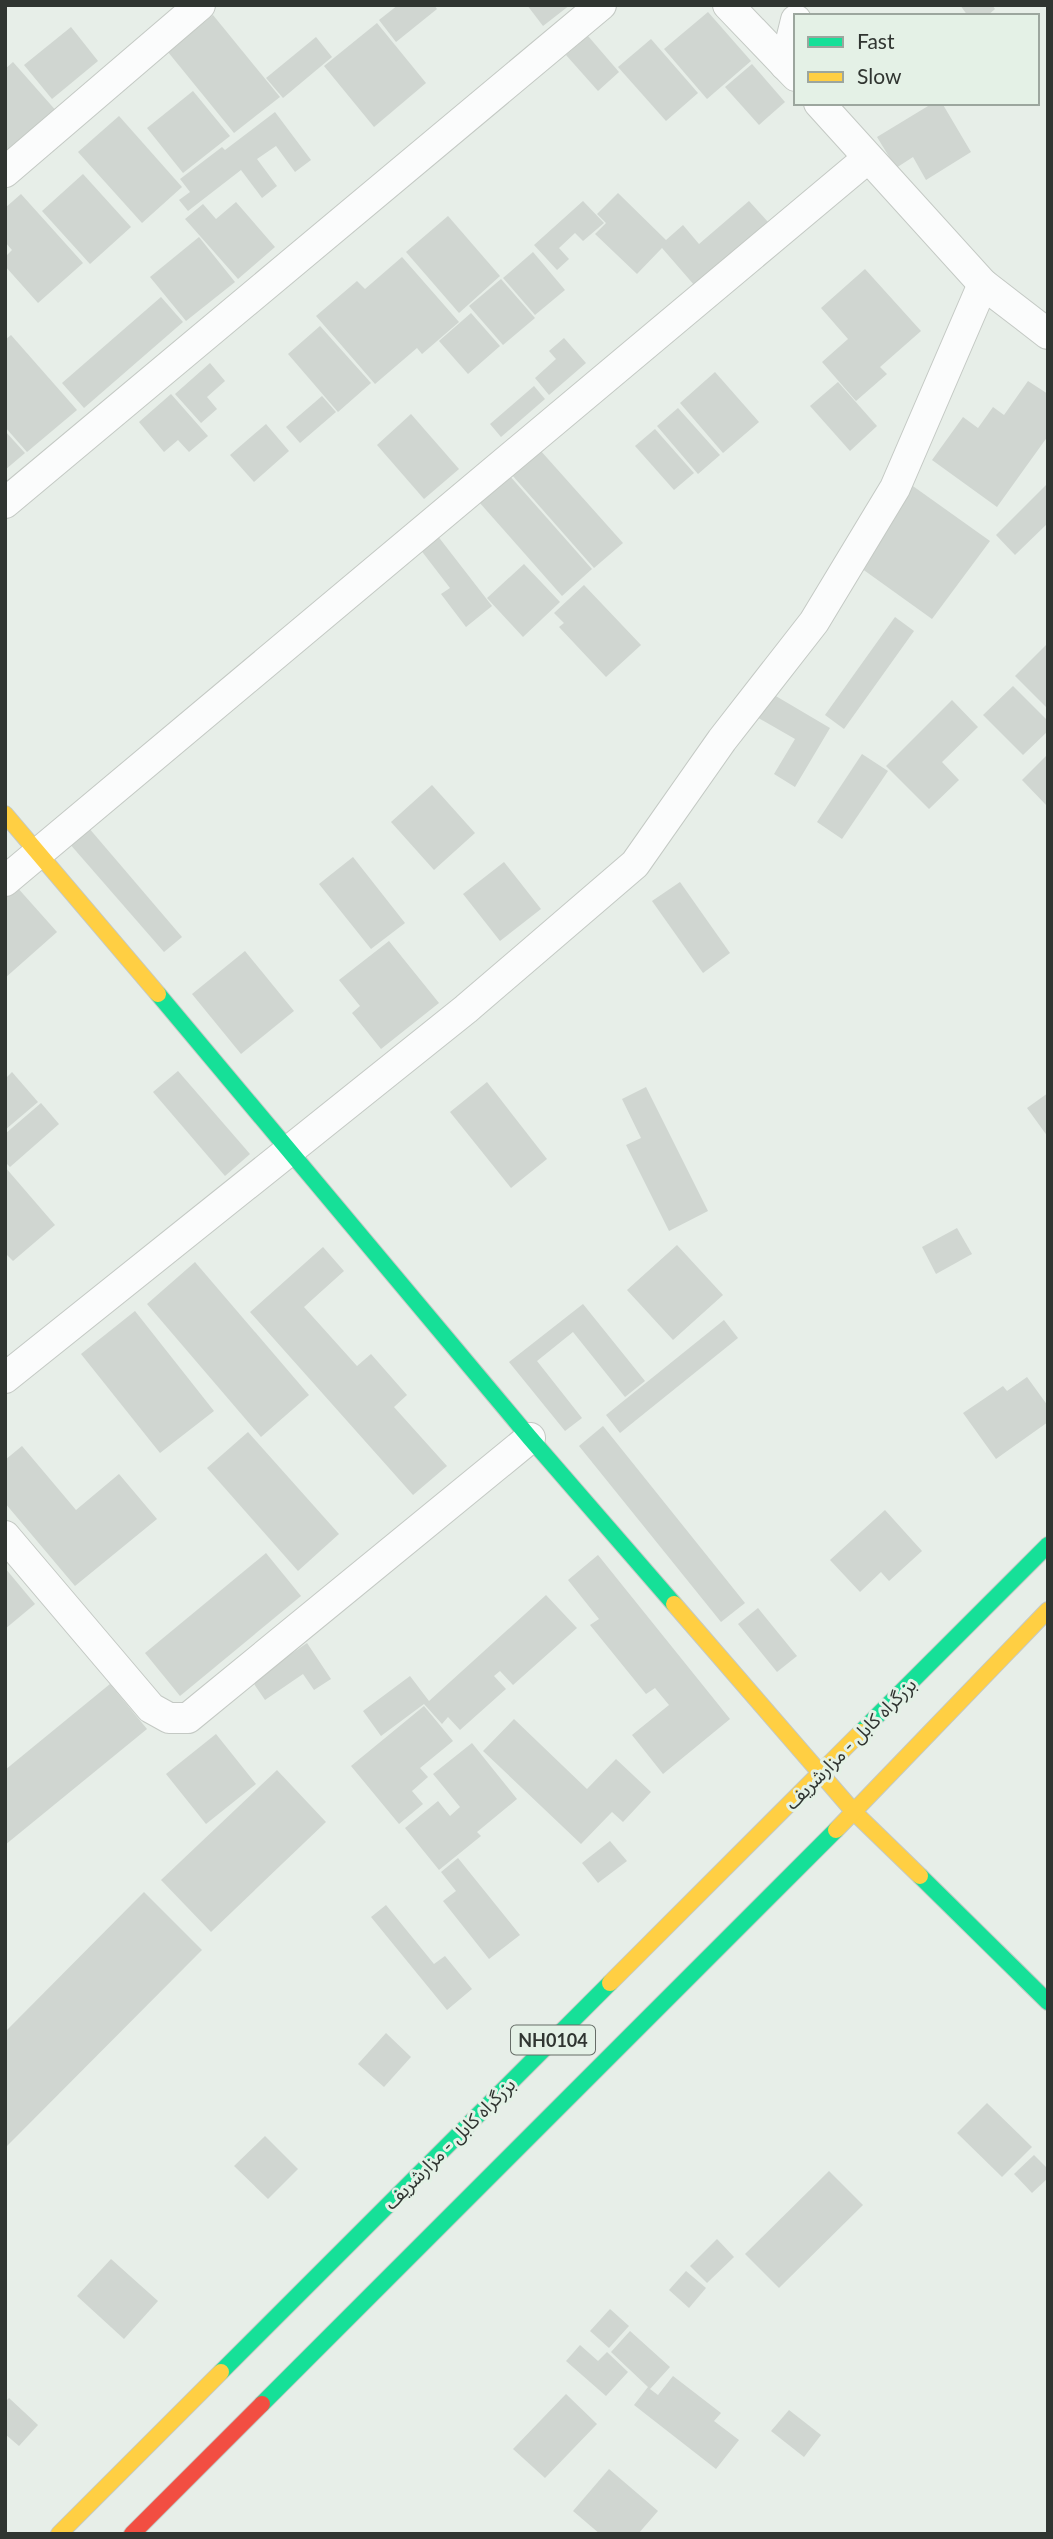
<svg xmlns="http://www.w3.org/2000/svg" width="1053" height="2539" font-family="Lato,'Noto Sans Arabic',sans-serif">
<rect width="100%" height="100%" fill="#e7eee8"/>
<g fill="#d0d6d1">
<path d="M398,5H434L437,9L396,42L379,20Z"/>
<path d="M527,5H570L543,26Z"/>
<path d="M960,5H992L995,9L987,16H968Z"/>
<path d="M708,12L751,61L707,99L664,49Z"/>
<path d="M213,15L280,97L234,133L168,52Z"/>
<path d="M377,23L426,83L374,127L324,66Z"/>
<path d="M71,27L98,61L52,99L24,65Z"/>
<path d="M588,36L619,72L598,91L566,55Z"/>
<path d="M316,37L332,57L283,98L266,78Z"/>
<path d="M651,39L698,93L666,121L618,67Z"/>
<path d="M13,62L58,113L5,159V69Z"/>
<path d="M752,64L785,102L759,125L725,87Z"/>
<path d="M193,91L230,136L183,173L147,128Z"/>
<path d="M933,103H942L971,152L926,180L913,157L896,168L877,137Z"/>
<path d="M275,112L311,160L295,172L276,146L257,159L277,186L262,198L241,170L188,211L179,200L190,192L180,179L222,147L225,150Z"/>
<path d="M119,116L182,187L142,223L78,152Z"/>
<path d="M83,174L131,227L90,264L42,211Z"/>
<path d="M618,193L666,240L683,225L699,244L749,201L768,222L695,286L662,248L637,274L595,234L606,223L597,214Z"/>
<path d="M21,194L83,263L38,303L5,266V257L12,250L5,242V208Z"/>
<path d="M583,201L604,223L583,241L575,233L559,248L569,259L557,270L534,245Z"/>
<path d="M236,202L275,247L238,279L185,219L203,204L216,219Z"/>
<path d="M448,216L500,276L459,313L406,252Z"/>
<path d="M199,237L235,282L186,321L150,277Z"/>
<path d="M533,252L565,290L535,315L503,278Z"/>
<path d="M402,257L459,322L422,354L417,348L375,384L316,316L357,281L365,289Z"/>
<path d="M865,269L921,331L880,367L887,374L856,401L822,362L848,339L821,308Z"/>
<path d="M501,279L535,318L503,345L469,306Z"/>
<path d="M161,297L183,322L84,408L62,383Z"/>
<path d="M471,313L500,346L468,374L439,341Z"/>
<path d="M320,326L371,383L338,412L288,354Z"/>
<path d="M11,335L77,410L27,452L5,427V340Z"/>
<path d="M564,338L586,363L549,395L535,378L556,359L549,351Z"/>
<path d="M210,363L225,381L207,397L217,409L201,423L175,394Z"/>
<path d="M715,372L759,422L723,453L680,403Z"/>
<path d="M1028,381L1048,394V436L997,507L932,460L963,417L978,428L993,407L1004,415Z"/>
<path d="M838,382L877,426L850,451L810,406Z"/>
<path d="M534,386L545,399L501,437L490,424Z"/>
<path d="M171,394L208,436L189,452L178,440L164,452L139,422Z"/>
<path d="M322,396L336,412L300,443L286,427Z"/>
<path d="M678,408L720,455L698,474L657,426Z"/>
<path d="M411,414L459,469L424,499L377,445Z"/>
<path d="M266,424L289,451L254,482L230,455Z"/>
<path d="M655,429L694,473L674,490L635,446Z"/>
<path d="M5,431L25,453L5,470Z"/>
<path d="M540,450L623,543L594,568L512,475Z"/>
<path d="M509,475L592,569L562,596L479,502Z"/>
<path d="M1048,483V523L1015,555L996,535Z"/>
<path d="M910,484L990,541L932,619L854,563Z"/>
<path d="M437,535L492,606L466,627L441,594L450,588L420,549Z"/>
<path d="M524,564L560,602L523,637L487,598Z"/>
<path d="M584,585L641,645L606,677L559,627L564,623L554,613Z"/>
<path d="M895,617L914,631L844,729L825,715Z"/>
<path d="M1048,643V709L1015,676Z"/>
<path d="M1013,686L1048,721V731L1023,755L983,715Z"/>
<path d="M769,692L830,728L795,787L774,774L795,739L755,716Z"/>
<path d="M952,700L978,727L942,762L959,780L929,809L886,766Z"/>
<path d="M862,754L888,771L842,839L817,822Z"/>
<path d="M1048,754V807L1022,780Z"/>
<path d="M432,785L475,833L434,870L391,822Z"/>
<path d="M88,827L182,937L164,952L69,843Z"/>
<path d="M353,857L405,923L371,949L319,884Z"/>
<path d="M504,862L541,909L500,941L463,894Z"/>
<path d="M680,882L730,953L703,973L652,901Z"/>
<path d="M16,886L57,932L5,978V896Z"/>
<path d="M389,941L439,1003L381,1049L352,1013L360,1006L339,980Z"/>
<path d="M245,951L294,1011L241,1054L192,994Z"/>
<path d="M178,1071L250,1154L225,1176L153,1092Z"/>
<path d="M12,1072L38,1102L5,1130V1079Z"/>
<path d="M487,1082L547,1159L511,1188L450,1112Z"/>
<path d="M646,1087L708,1211L669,1231L626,1145L641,1138L622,1099Z"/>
<path d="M1048,1093V1137L1027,1108Z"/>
<path d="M41,1103L59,1124L10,1167L5,1162V1134Z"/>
<path d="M5,1167L55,1225L13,1261L5,1253Z"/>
<path d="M957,1228L972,1254L936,1274L922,1247Z"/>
<path d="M677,1245L723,1295L673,1340L627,1290Z"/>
<path d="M323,1247L344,1271L304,1307L357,1366L371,1354L407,1395L394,1407L447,1466L413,1495L250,1312Z"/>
<path d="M195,1262L309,1395L261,1437L147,1304Z"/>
<path d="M583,1304L645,1381L625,1397L573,1332L537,1361L582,1418L565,1431L509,1362Z"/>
<path d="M135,1311L214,1411L160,1453L81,1354Z"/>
<path d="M724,1320L738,1338L620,1433L606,1415Z"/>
<path d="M1027,1377L1048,1406V1422L996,1459L963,1413L1003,1386L1007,1391Z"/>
<path d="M603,1426L745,1603L721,1622L579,1446Z"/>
<path d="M248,1432L339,1534L298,1571L207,1468Z"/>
<path d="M22,1446L76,1510L119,1474L157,1519L75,1586L5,1503V1460Z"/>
<path d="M885,1510L922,1551L889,1581L881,1572L860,1592L830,1560Z"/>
<path d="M266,1553L301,1596L180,1696L145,1653Z"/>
<path d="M598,1555L730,1719L663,1774L632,1735L669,1705L655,1688L646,1694L590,1625L599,1619L568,1580Z"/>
<path d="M5,1568L35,1604L5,1629Z"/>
<path d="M546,1595L577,1628L513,1685L500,1671L494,1676L506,1689L460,1730L448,1717L442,1724L424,1704L381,1736L363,1711L410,1676L429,1701Z"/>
<path d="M758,1608L797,1656L777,1672L738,1624Z"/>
<path d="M307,1643L331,1679L314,1690L303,1674L265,1700L252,1681Z"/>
<path d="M110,1684L147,1729L5,1845V1770Z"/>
<path d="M424,1706L453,1741L420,1768L428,1777L412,1791L423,1804L399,1824L351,1766Z"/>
<path d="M514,1719L587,1789L616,1759L651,1792L623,1822L612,1812L581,1844L483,1751Z"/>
<path d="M216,1734L256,1784L206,1824L166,1774Z"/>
<path d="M472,1743L517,1799L477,1832L481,1836L439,1870L405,1828L438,1801L450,1816L460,1807L433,1774Z"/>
<path d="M277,1770L326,1822L211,1932L161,1880Z"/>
<path d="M610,1841L627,1861L598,1883L582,1863Z"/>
<path d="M458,1858L520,1935L489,1959L443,1901L456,1891L441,1872Z"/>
<path d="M144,1892L202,1950L5,2148V2032Z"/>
<path d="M386,1905L434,1964L445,1956L472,1989L447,2010L371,1917Z"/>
<path d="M386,2033L411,2057L384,2087L358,2064Z"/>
<path d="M987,2103L1032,2147L1002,2177L957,2133Z"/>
<path d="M265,2136L298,2169L268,2199L234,2166Z"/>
<path d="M1034,2155L1048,2169V2178L1032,2193L1014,2174Z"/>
<path d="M829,2171L863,2205L779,2288L745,2254Z"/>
<path d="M717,2239L734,2257L707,2283L690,2266Z"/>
<path d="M111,2259L158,2301L124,2339L77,2296Z"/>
<path d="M686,2271L706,2288L689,2308L669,2290Z"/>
<path d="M610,2309L629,2326L609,2348L590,2331Z"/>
<path d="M630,2331L670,2367L650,2389L658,2395L673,2376L721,2413L714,2421L739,2440L716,2469L634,2405L648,2387L611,2352Z"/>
<path d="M580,2345L598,2361L607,2352L628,2372L606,2396L566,2361Z"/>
<path d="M566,2394L597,2424L545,2478L513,2449Z"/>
<path d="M9,2398L38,2425L19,2446L5,2434V2402Z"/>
<path d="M789,2410L821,2435L804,2457L771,2431Z"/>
<path d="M609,2469L658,2511L638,2534H600L573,2511Z"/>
</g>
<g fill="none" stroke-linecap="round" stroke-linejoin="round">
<g stroke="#c4c9c4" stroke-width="32">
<g id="street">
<path d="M728,5L796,76"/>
<path d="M785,65L796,20"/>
<path d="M819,103L983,284L1048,334"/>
<path d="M5,172L200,5"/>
<path d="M5,503L601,5"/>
<path d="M5,881L868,158"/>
<path d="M5,1378L466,1009L635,864L722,740L814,622L895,488L983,284"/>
<path d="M5,1536L151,1708L169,1718H188L530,1438"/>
</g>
</g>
<g stroke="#c4c9c4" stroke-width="18">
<g id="fast">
<path d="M158,994L530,1438L674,1604"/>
<path d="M861,1732L1048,1545"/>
<path d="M920,1876L1048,2002"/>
<path d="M221,2372L610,1983"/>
<path d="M262,2404L836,1830"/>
</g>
</g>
<g stroke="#c4c9c4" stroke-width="18">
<g id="slow">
<path d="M5,814L158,994"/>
<path d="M674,1604L854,1812L920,1876"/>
<path d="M836,1830L1048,1610"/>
<path d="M610,1983L861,1732"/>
<path d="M59,2534L221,2372"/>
</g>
</g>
<g stroke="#c4c9c4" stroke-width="18">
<path id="jam" d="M132,2534L262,2404"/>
</g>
<use href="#street" stroke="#fbfcfc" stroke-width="30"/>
<use href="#fast" stroke="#16e098" stroke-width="16"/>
<use href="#slow" stroke="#ffcf43" stroke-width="16"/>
<use href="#jam" stroke="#f24e42" stroke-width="16"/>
</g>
<g text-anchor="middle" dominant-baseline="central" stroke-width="6" stroke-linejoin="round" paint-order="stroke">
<rect fill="#e4f1e6" stroke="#666d67" stroke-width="2" x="511" y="2025.5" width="84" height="29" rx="5"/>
<g font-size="18" font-weight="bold" fill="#303531">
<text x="553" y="2040">NH0104</text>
</g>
<g font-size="19" fill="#303531" stroke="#e4f1e6">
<text transform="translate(850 1743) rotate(-45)">بزرگراه کابل - مزارشریف</text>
<text transform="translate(449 2143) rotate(-45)">بزرگراه کابل - مزارشریف</text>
</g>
</g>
<rect width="1053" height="2539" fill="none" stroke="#303531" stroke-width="14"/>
<rect x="794" y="14" width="245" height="91" fill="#e4f1e6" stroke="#9ca69e" stroke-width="2"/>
<rect x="808" y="37" width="35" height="10" fill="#16e098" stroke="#9ca69e" stroke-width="2"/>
<text x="857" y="49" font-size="21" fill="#303531">Fast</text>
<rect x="808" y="72" width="35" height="10" fill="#ffcf43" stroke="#9ca69e" stroke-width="2"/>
<text x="857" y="84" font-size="21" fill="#303531">Slow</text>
</svg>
